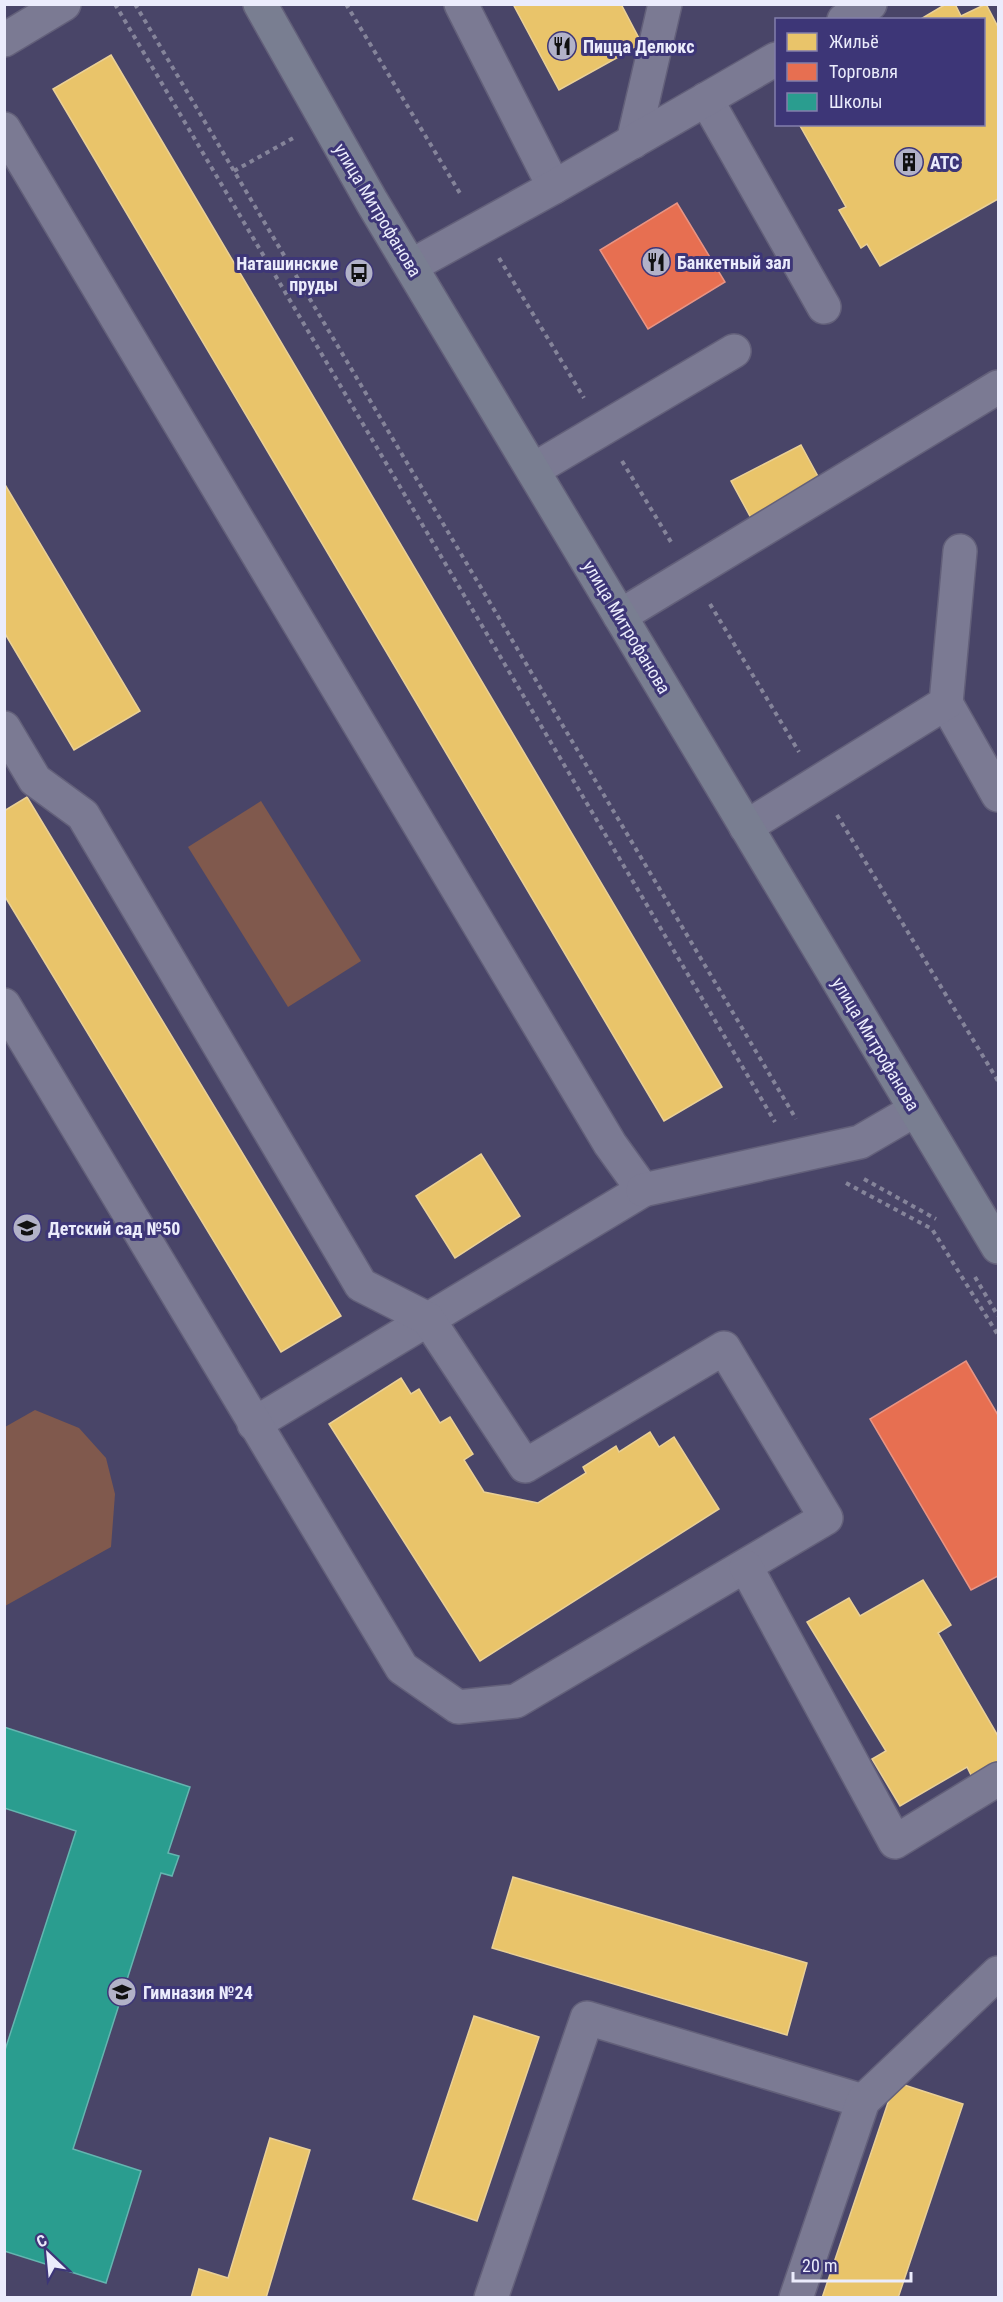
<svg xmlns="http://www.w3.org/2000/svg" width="1003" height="2302" font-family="'Roboto Condensed',sans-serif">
<rect width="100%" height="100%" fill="#494568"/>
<g fill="#80594d">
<path d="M261,801L361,961L288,1007L188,847Z"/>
<path d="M35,1410L79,1428L106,1458L115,1494L111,1547L5,1606V1427Z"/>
</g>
<g fill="#e9c46a" stroke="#ead096" stroke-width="1.5">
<path d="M513,4H621L642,44L559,90Z"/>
<path d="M946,4H955L961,16L986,4L998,27V199L880,266L867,244L861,248L839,210L846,207L799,124H984V20H919Z"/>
<path d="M111,55L722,1087L664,1121L53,89Z"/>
<path d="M801,445L821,482L751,518L731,481Z"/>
<path d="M4,483L140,711L74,750L4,632Z"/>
<path d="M27,797L341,1316L281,1352L4,895V811Z"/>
<path d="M481,1154L520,1216L455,1258L416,1196Z"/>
<path d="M401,1378L411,1394L419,1389L440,1423L450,1417L473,1454L464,1460L484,1492L538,1503L586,1473L583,1467L616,1446L619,1452L650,1432L659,1447L674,1437L719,1509L480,1661L329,1424Z"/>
<path d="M923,1580L951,1625L938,1633L998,1736V1770L975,1783L967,1767L900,1806L872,1759L886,1751L807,1622L849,1598L860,1616Z"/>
<path d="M513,1877L807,1963L787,2035L492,1948Z"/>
<path d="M474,2016L539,2037L477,2221L413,2199Z"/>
<path d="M895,2082L963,2104L898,2298H822Z"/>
<path d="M270,2138L310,2150L266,2298H191L199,2269L228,2278Z"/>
</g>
<g fill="#e76f51" stroke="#e89484" stroke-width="1.5">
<path d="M677,203L725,282L648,329L600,250Z"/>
<path d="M966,1361L998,1415V1576L971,1590L870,1419Z"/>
</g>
<path fill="#2a9d8f" stroke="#64b5b0" stroke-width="1.5" d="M4,1727L190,1787L168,1853L179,1856L172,1876L161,1873L73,2149L141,2171L106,2283L4,2251V2053L76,1831L4,1808Z"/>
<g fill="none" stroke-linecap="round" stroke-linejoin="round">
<g stroke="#63607a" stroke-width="36">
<g id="minor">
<path d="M461,4L554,187"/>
<path d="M844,20L870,4"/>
<path d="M4,40L64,4"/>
<path d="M706,99L824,307"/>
<path d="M4,129L610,1144L643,1190L254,1424"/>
<path d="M633,142L665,4"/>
<path d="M411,266L554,187L776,59"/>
<path d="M533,470L734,351"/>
<path d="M620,616L998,387"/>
<path d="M946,703L998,795"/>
<path d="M4,728L35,780L83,815L361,1285L428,1319L525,1466L724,1348L826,1518L516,1701L458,1707L402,1668L4,1005"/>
<path d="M746,827L946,703L960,551"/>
<path d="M643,1190L860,1142L915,1110"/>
<path d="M746,1567L895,1842L998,1779"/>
<path d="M491,2298L587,2018L863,2101"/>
<path d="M796,2298L863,2101L998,1973"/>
</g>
</g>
<g stroke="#63607a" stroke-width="36">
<path id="major" d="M260,4L372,202L998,1247"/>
</g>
<g stroke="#85849a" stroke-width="4" stroke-dasharray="4.5 4.5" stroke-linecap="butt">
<path d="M115,4L775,1122"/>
<path d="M135,4L796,1119"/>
<path d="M346,4L461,195"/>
<path d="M234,171L295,137"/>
<path d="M499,258L584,398"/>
<path d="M622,461L671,542"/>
<path d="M710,604L799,752"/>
<path d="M837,815L998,1081"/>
<path d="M864,1179L936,1219"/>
<path d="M846,1183L932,1229L998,1335"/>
<path d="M975,1277L998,1316"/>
</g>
<use href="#minor" stroke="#7b7a93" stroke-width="33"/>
<use href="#major" stroke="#797e91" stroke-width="33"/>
</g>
<defs>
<g id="restaurant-disc" transform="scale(1.5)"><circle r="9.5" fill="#b2b2c8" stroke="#3d3677"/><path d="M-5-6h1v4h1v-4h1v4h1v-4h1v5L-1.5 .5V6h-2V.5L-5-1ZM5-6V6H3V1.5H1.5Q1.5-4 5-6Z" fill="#111"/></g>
<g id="building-disc" transform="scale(1.5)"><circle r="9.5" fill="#b2b2c8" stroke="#3d3677"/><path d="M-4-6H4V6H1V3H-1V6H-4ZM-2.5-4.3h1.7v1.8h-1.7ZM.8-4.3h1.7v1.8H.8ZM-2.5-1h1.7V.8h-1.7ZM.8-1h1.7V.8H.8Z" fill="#111"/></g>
<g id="bus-disc" transform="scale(1.5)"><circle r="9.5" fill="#b2b2c8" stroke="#3d3677"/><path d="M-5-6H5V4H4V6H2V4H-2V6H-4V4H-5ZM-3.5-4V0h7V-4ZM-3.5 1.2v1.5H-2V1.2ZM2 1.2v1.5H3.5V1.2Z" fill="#111"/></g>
<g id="school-disc" transform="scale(1.5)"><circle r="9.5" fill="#b2b2c8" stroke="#3d3677"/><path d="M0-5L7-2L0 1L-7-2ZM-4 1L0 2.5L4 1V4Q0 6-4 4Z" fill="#111"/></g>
</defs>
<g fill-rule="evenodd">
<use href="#restaurant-disc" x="562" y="46"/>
<use href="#building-disc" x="909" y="162"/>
<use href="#restaurant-disc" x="656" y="262"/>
<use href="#bus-disc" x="359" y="273"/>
<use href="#school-disc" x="27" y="1228"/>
<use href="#school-disc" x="122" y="1992"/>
</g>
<g text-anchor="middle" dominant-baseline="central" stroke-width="6" stroke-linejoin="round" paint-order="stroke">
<g font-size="18" font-weight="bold" fill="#ebecfc" stroke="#3d3677" text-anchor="start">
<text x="583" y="46">Пицца Делюкс</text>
<text x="930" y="162">АТС</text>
<text x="677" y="262">Банкетный зал</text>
<text x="338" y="263" text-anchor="end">Наташинские<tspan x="338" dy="21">пруды</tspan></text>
<text x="48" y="1228">Детский сад №50</text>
<text x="143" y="1992">Гимназия №24</text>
</g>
<g font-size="18" fill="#ebecfc" stroke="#3d3677">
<text transform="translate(378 210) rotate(59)">улица Митрофанова</text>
<text transform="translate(627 627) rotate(59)">улица Митрофанова</text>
<text transform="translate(876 1044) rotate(59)">улица Митрофанова</text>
</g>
</g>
<rect width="1003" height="2302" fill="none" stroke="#ebecfc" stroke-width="12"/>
<rect x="775" y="18" width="210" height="108" fill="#3d3677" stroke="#837fac" stroke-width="1.5"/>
<rect x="787" y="33" width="30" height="18" fill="#e9c46a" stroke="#837fac" stroke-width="1.5"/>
<text x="829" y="48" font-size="18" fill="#ebecfc">Жильё</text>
<rect x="787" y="63" width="30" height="18" fill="#e76f51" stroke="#837fac" stroke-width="1.5"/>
<text x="829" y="78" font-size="18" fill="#ebecfc">Торговля</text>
<rect x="787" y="93" width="30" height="18" fill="#2a9d8f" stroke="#837fac" stroke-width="1.5"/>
<text x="829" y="108" font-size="18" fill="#ebecfc">Школы</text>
<g transform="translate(48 2254) rotate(334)" stroke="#3d3677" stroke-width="4.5" paint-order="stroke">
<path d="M0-4.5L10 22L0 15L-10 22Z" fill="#ebecfc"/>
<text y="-9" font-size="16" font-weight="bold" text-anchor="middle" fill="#ebecfc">С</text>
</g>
<path d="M793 2272v9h118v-9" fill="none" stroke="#ebecfc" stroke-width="3"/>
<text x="802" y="2272" font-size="18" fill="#ebecfc" stroke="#3d3677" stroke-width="4.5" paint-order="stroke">20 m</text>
</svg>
